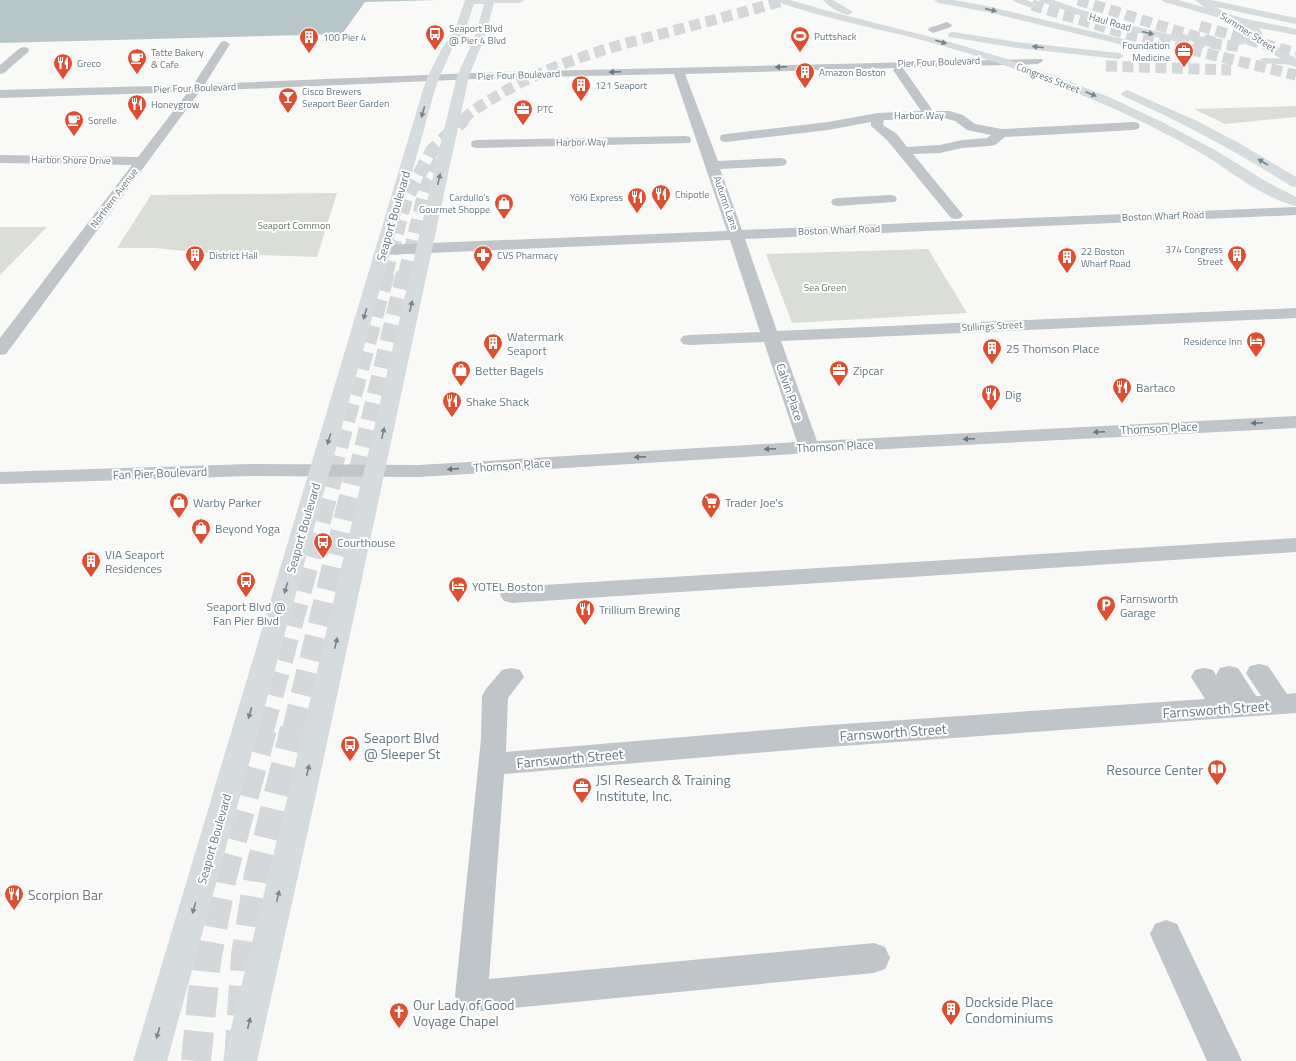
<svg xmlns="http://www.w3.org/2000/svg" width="1296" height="1061" font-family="'Titillium Web',sans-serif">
<rect width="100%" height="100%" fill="#f9f9f7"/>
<g fill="#daded6">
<path d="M1296,106V117L1225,124L1194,109Z"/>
<path d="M337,193L317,257L205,253L155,248H117L151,195Z"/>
<path d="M0,227H47L0,275Z"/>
<path d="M928,249L967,313L792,323L766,254Z"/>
</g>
<path fill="#b8c6c9" d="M0,0H438L365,2L342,34L0,43Z"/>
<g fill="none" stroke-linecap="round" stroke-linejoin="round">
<path stroke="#d4d8da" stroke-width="11" stroke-dasharray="11 5.5" stroke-linecap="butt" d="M463,120C472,110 484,104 495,97C547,65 606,48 665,33C705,22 745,12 785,0"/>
<g stroke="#d4d8da" stroke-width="14" stroke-dasharray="14 7" stroke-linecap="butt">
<path d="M386,274L406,199L432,151L464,119"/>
<path d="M405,274L423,199L428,183L440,161"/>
</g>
<g stroke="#d4d8da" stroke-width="18" stroke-dasharray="18 9" stroke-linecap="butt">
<path d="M332,473L386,273"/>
<path d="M357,473L405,273"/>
</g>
<g stroke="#d4d8da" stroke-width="24" stroke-dasharray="24 12" stroke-linecap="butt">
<path d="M262,730L332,472"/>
<path d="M294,730L357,472"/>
</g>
<g stroke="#d4d8da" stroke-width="30" stroke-dasharray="30 15" stroke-linecap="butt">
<path d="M196,1061L206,961L222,876L262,729"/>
<path d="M239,1061L246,955L259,875L295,729"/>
</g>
<path stroke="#d4d8da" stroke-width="11" stroke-dasharray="11 5.5" stroke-linecap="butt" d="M1178,39L1242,47"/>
<g stroke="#d4d8da" stroke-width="11" stroke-dasharray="11 5.5" stroke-linecap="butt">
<path d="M1078,0L1216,43"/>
<path d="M1032,5L1130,35L1296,75"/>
<path d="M1200,26L1296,53"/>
<path d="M1106,66L1231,70"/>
</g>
<g fill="#c0c5c9" fill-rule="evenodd">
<path d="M947,22L952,25L951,27L933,33L928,30L929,28Z"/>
<path d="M225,41L230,44L205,84L498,72L1042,59L1043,61L1038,64L903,68L933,111H949L963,115L975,124L1002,129L1134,122L1138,123L1140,126L1138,129L1134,130L1005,137L995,145L990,146L962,148L940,153L913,154L963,215L961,218L956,219L951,218L887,140L871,126V122L828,130L726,142L721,141L720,138L721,135L726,134L828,122L878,113L921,111L893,70L895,68L685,74L718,161L780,158L785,159L787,162L785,165L780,166L720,169L742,230L1296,207V215L745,239L777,331L1296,308V318L781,341L817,441L1296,416V428L809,453L419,477L250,476L0,484V472L250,464L419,465L797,442L764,342L689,345L683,344L680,340L683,336L689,335L760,332L730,240L383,255L378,253L375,250L378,247L383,245L727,231L674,74L498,78L200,91L6,354L0,355V338L132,165L0,163V155L138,157L188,92L0,98V90L193,85L221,42ZM944,118L955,121L967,130L991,135L987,138L962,140L940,145L907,147L897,134L883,125L884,120H887Z"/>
<path d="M24,47L28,48L29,50L28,52L4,73L0,74V65L20,48Z"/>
<path d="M685,136L690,137L691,140L690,143L477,148L472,147L471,144L472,141L477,140Z"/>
<path d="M890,195L895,196L897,199L895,202L838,206L833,205L831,202L833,199L838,198Z"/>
<path d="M1296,538V552L512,603L504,601L500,595L504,589L512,587Z"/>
<path d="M1259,664L1268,666L1287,694L1296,693V713L815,748L504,774L489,979L874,943L885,947L890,958L885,969L874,973L471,1012L459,1007L455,996L481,739L482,696L486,689L502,670L511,668L520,670L524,677L508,698L506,752L815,726L1205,699L1191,677L1195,670L1204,668L1213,670L1218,679L1216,675L1220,668L1229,666L1238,668L1256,696H1261L1246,673L1250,666Z"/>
<path d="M1166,920L1177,924L1242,1061H1207L1150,934L1155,924Z"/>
</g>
<g fill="#d6dbde" fill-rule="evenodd">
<path d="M465,0H525L520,3H494L484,39L469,76L315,799L257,1061H223L287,799L446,121L457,76L474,39L484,4H474L466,27L452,49L439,78L434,93L167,1061H133L422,93L427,78L442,48L456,27Z"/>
<path d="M776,0H790L828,11L947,41L1010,60L1052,75L1109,97L1162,122L1215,150L1267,182L1296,197V206C1265,199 1233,173 1206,156C1167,133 1126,113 1084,96C1030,73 975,54 918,39C871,27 823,18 778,2Z"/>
<path d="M1039,0H1053L1120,23L1182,37L1183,39L1178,42L1113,27L1041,2Z"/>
<path d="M1195,0H1211L1296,18V24L1216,7L1296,59V67L1292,66L1220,19Z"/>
<path d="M1127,90L1197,121L1239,143L1296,177V187L1291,186C1237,152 1182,122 1123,96L1121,94L1123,92Z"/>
</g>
<g fill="#d6dbde" fill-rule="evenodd">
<path d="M823,0H833L853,12L848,15C839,13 829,7 823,0Z"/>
<path d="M934,0H954L987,6L1127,40L1128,42L1123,45L987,12L939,3Z"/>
<path d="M1013,0H1027L1037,5L1032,8L1015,2Z"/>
<path d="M1162,0H1178L1246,19L1296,29V35L1259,28L1262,33L1261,37C1252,42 1240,47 1230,44L1229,42L1230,40L1247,36L1252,34L1251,32L1237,23L1164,2Z"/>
<path d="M953,32L1017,42L1119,53L1124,56L1119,59L1017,48L949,37L948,35L949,33Z"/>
<path d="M1263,58L1296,59V65L1259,63L1258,61Z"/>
</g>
</g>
<defs><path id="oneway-solid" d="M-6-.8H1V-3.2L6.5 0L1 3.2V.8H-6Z"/></defs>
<g fill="#76868f">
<use href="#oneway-solid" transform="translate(991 10) rotate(13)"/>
<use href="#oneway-solid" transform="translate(1148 33) rotate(13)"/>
<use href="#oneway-solid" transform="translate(941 42) rotate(16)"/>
<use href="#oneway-solid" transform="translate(1038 47) rotate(-173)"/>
<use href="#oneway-solid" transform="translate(1091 94) rotate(23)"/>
<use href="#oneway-solid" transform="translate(423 112) rotate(106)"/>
<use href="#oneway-solid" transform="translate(1263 162) rotate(-149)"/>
<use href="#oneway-solid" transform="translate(439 179) rotate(-77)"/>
<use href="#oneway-solid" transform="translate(411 306) rotate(-77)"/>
<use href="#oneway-solid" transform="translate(365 314) rotate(106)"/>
<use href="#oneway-solid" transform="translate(383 433) rotate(-77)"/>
<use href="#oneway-solid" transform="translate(329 439) rotate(107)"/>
<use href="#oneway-solid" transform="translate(286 588) rotate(106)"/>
<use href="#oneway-solid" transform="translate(336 643) rotate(-77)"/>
<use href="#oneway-solid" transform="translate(250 713) rotate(106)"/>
<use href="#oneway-solid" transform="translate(308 770) rotate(-77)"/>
<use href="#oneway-solid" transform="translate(278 896) rotate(-77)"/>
<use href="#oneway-solid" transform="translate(194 908) rotate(106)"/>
<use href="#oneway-solid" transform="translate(249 1023) rotate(-77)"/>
<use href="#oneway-solid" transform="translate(158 1033) rotate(106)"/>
</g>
<g fill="#657781">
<use href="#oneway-solid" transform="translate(781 67) rotate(178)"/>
<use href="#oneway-solid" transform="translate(615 72) rotate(178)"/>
<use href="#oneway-solid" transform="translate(1257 423) rotate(177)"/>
<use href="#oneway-solid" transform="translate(1099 432) rotate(177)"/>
<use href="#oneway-solid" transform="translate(969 439) rotate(177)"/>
<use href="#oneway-solid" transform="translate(770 449) rotate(177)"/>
<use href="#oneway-solid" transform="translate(640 457) rotate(177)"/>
<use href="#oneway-solid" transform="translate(453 469) rotate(176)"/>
</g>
<defs>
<g id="bus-pin" transform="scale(1)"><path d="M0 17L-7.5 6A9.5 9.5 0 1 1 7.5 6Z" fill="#de4f32" stroke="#fff"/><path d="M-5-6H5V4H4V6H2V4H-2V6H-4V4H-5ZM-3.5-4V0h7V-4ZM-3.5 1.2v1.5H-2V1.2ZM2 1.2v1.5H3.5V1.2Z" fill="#fff"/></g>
<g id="stadium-pin" transform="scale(1)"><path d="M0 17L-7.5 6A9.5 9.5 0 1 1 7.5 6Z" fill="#de4f32" stroke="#fff"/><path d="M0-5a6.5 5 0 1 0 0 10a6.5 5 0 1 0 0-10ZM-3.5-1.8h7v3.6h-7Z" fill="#fff"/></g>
<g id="building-pin" transform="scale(1)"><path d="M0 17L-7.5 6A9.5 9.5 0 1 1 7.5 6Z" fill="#de4f32" stroke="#fff"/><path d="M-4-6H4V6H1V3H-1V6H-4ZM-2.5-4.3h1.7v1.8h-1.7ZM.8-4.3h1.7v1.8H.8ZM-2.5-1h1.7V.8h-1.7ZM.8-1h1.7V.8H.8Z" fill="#fff"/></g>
<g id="office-pin" transform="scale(1)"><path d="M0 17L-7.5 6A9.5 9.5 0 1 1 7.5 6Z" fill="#de4f32" stroke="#fff"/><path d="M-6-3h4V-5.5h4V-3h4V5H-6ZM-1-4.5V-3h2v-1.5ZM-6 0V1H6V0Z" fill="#fff"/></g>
<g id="cafe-pin" transform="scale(1)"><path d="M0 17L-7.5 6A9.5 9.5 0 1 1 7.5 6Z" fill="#de4f32" stroke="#fff"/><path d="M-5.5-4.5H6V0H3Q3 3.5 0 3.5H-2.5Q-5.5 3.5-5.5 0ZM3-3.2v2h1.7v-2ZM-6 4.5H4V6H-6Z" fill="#fff"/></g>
<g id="restaurant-pin" transform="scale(1)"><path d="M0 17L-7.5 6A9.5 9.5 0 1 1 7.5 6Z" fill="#de4f32" stroke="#fff"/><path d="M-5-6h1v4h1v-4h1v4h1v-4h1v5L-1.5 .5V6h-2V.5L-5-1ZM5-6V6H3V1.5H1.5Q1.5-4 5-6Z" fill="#fff"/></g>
<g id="bar-pin" transform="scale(1)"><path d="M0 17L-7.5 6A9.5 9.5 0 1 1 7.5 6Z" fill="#de4f32" stroke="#fff"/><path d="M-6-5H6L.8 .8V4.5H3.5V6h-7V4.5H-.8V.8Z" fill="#fff"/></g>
<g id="shop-pin" transform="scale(1)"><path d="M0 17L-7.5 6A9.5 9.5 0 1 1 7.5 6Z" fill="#de4f32" stroke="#fff"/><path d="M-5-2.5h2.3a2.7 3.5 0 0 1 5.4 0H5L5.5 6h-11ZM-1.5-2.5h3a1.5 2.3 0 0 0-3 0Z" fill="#fff"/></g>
<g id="pharmacy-pin" transform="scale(1)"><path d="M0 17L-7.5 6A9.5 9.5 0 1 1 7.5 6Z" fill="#de4f32" stroke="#fff"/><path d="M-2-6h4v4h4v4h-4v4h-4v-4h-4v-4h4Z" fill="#fff"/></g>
<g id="hotel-pin" transform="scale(1)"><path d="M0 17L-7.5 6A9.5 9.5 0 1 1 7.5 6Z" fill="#de4f32" stroke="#fff"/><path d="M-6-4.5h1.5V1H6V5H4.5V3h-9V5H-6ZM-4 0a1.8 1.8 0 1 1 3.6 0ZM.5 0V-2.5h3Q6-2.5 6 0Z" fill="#fff"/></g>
<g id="supermarket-pin" transform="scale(1)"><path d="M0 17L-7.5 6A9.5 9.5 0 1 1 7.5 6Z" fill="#de4f32" stroke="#fff"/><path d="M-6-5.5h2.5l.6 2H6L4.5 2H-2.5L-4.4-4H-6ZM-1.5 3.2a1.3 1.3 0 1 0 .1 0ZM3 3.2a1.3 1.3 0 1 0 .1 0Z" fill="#fff"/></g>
<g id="parking-pin" transform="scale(1)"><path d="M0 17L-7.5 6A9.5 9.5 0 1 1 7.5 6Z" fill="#de4f32" stroke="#fff"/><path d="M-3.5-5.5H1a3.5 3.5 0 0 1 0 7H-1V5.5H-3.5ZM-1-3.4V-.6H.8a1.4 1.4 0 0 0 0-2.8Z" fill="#fff"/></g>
<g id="library-pin" transform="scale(1)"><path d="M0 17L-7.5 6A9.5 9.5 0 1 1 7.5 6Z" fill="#de4f32" stroke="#fff"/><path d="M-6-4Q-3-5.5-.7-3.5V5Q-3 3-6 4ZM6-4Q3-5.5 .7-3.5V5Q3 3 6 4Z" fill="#fff"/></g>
<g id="church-pin" transform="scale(1)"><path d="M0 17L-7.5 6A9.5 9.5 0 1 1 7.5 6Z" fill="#de4f32" stroke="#fff"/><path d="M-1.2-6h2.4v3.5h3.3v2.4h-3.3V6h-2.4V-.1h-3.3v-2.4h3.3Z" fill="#fff"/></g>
</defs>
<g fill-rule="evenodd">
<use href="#bus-pin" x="435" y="34"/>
<use href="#stadium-pin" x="800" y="36"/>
<use href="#building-pin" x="309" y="37"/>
<use href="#office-pin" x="1184" y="51"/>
<use href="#cafe-pin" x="137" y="58"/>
<use href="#restaurant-pin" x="63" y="63"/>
<use href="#building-pin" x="805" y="72"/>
<use href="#building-pin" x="581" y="85"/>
<use href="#bar-pin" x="288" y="97"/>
<use href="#restaurant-pin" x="137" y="104"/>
<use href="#office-pin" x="523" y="109"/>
<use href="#cafe-pin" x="74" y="120"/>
<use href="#restaurant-pin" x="661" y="194"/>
<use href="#restaurant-pin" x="637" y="197"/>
<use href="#shop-pin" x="504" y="203"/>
<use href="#building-pin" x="195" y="255"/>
<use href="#pharmacy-pin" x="483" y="255"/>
<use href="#building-pin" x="1237" y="255"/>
<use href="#building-pin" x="1067" y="257"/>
<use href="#hotel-pin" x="1256" y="341"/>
<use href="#building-pin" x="493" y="343"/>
<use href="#building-pin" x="992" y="348"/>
<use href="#shop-pin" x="461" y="370"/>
<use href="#office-pin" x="839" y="370"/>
<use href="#restaurant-pin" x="1122" y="387"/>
<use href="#restaurant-pin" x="991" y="394"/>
<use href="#restaurant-pin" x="452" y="401"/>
<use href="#shop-pin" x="179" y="502"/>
<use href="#supermarket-pin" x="711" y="502"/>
<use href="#shop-pin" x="201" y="528"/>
<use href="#bus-pin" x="323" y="542"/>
<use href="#building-pin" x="91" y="561"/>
<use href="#bus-pin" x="246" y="581"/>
<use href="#hotel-pin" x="458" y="586"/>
<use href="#parking-pin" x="1106" y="605"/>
<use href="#restaurant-pin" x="585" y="609"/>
<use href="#bus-pin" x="350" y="745"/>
<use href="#library-pin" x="1217" y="769"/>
<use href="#office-pin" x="582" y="787"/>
<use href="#restaurant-pin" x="14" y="894"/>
<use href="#building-pin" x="951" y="1009"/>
<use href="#church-pin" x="399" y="1012"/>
</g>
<g text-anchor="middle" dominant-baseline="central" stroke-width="4" stroke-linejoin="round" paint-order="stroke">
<g font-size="10" fill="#657781" stroke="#fff">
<text transform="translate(1110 22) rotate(16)">Haul Road</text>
<text transform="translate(1248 32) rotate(33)">Summer Street</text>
<text transform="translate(939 62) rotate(-2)">Pier Four Boulevard</text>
<text transform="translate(519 75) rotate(-2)">Pier Four Boulevard</text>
<text transform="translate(1048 78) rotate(21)">Congress Street</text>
<text transform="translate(195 88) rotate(-2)">Pier Four Boulevard</text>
<text x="919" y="115">Harbor Way</text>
<text transform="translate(581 142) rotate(-1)">Harbor Way</text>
<text transform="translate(71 160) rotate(1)">Harbor Shore Drive</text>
<text transform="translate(114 198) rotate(-53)">Northern Avenue</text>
<text transform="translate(726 203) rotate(71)">Autumn Lane</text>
<text transform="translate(1163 216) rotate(-2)">Boston Wharf Road</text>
<text transform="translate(839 230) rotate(-2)">Boston Wharf Road</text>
<text transform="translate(992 326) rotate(-3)">Stillings Street</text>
</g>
<g font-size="10" fill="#657781" stroke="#fff" text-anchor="start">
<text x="449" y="28">Seaport Blvd<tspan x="449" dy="12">@ Pier 4 Blvd</tspan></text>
<text x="814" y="36">Puttshack</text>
<text x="323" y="37">100 Pier 4</text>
<text x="1170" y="45" text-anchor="end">Foundation<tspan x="1170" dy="12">Medicine</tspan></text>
<text x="151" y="52">Tatte Bakery<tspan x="151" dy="12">&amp; Cafe</tspan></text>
<text x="77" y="63">Greco</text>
<text x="819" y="72">Amazon Boston</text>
<text x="595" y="85">121 Seaport</text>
<text x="302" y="91">Cisco Brewers<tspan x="302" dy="12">Seaport Beer Garden</tspan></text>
<text x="151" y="104">Honeygrow</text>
<text x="537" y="109">PTC</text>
<text x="88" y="120">Sorelle</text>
<text x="675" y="194">Chipotle</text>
<text x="490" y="197" text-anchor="end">Cardullo's<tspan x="490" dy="12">Gourmet Shoppe</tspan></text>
<text x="623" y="197" text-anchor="end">YōKi Express</text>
<text x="1223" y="249" text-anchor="end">374 Congress<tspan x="1223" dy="12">Street</tspan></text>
<text x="1081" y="251">22 Boston<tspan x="1081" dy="12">Wharf Road</tspan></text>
<text x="209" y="255">District Hall</text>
<text x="497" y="255">CVS Pharmacy</text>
<text x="1242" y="341" text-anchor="end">Residence Inn</text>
</g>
<g font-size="10" fill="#697964" stroke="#fff">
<text x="294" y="225">Seaport Common</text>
<text x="825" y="287">Sea Green</text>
</g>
<g font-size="12" fill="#657781" stroke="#fff">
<text transform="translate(393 216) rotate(-74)">Seaport Boulevard</text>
<text transform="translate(790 392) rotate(71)">Calvin Place</text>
<text transform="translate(1159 428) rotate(-3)">Thomson Place</text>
<text transform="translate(835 446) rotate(-3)">Thomson Place</text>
<text transform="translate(512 465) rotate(-4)">Thomson Place</text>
<text transform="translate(160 473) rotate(-2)">Fan Pier Boulevard</text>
<text transform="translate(303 528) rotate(-74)">Seaport Boulevard</text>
<text transform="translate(214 839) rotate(-74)">Seaport Boulevard</text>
</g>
<g font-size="12" fill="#657781" stroke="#fff" text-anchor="start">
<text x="507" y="336">Watermark<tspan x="507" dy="14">Seaport</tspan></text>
<text x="1006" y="348">25 Thomson Place</text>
<text x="475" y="370">Better Bagels</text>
<text x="853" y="370">Zipcar</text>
<text x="1136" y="387">Bartaco</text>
<text x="1005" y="394">Dig</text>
<text x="466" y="401">Shake Shack</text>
<text x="193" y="502">Warby Parker</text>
<text x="725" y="502">Trader Joe's</text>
<text x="215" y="528">Beyond Yoga</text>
<text x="337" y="542">Courthouse</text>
<text x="105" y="554">VIA Seaport<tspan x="105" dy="14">Residences</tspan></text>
<text x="472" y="586">YOTEL Boston</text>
<text x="1120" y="598">Farnsworth<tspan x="1120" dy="14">Garage</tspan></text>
<text x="246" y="606" text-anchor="middle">Seaport Blvd @<tspan x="246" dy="14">Fan Pier Blvd</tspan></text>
<text x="599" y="609">Trillium Brewing</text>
</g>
<g font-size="14" fill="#657781" stroke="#fff">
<text transform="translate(1216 709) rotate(-4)">Farnsworth Street</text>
<text transform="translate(893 732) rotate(-4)">Farnsworth Street</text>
<text transform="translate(570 758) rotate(-5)">Farnsworth Street</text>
</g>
<g font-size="14" fill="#657781" stroke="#fff" text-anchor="start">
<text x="364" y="737">Seaport Blvd<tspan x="364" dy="16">@ Sleeper St</tspan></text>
<text x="1203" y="769" text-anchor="end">Resource Center</text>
<text x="596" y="779">JSI Research &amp; Training<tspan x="596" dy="16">Institute, Inc.</tspan></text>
<text x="28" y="894">Scorpion Bar</text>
<text x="965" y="1001">Dockside Place<tspan x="965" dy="16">Condominiums</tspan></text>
<text x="413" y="1004">Our Lady of Good<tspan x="413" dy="16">Voyage Chapel</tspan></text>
</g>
</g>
</svg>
